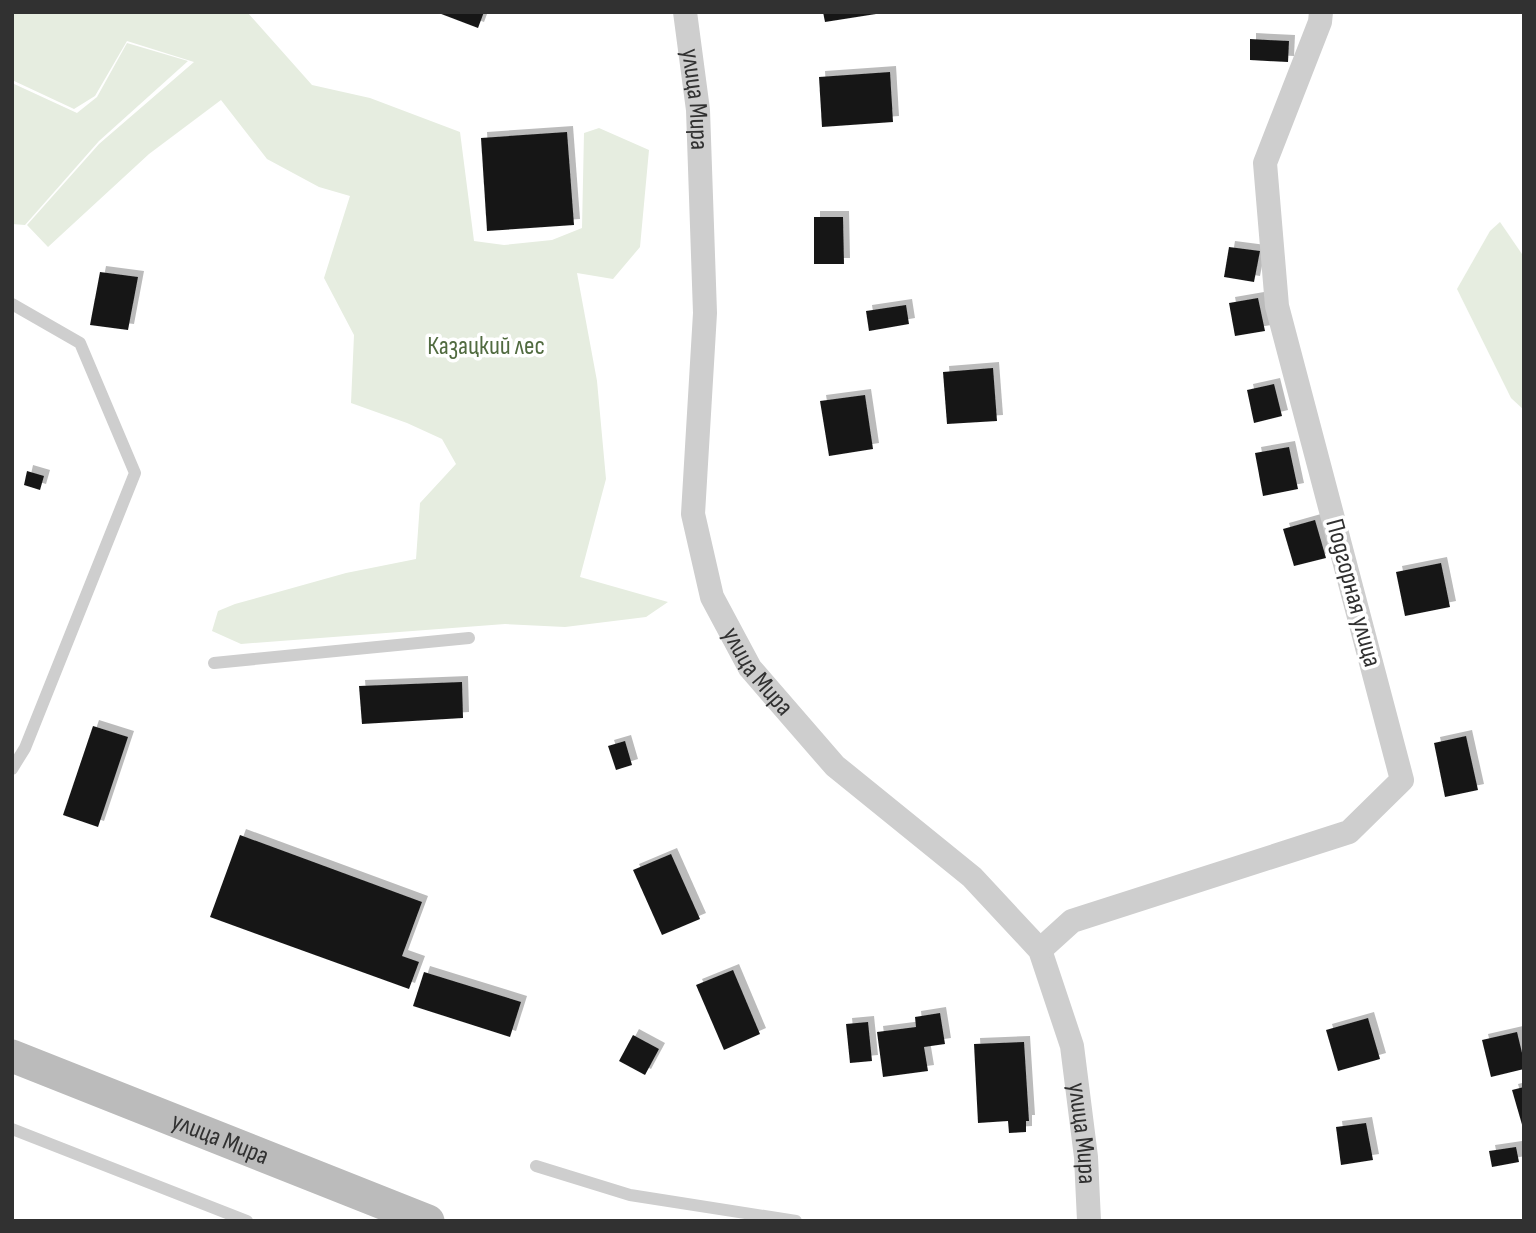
<svg xmlns="http://www.w3.org/2000/svg" width="1536" height="1233" font-family="'Sofia Sans Condensed',sans-serif">
<defs>
<filter id="shadow"><feDropShadow dx="6" dy="-6" stdDeviation="0" flood-color="#0004"/></filter>
</defs>
<rect width="100%" height="100%" fill="#fff"/>
<g fill="#e6ede0">
<path d="M12,12H247L312,85L370,98L460,132L474,241L504,245L552,240L582,228L584,133L599,128L649,150L640,247L613,279L577,273L597,381L606,479L580,577L668,602L646,617L565,627L505,624L241,644L212,631L218,611L235,604L346,573L416,559L420,503L456,464L442,439L407,423L351,403L354,335L324,278L350,196L319,187L267,159L221,100L149,154L48,247L27,225L99,144L194,62L127,41L95,96L74,109L12,80Z"/>
<path d="M127,43L188,61L99,141L25,225L12,224V83L77,113L97,97Z"/>
<path d="M1500,222L1524,257V410L1511,398L1457,289L1490,231Z"/>
</g>
<g fill="#181818" filter="url(#shadow)">
<path d="M436,12H484L478,28Z"/>
<path d="M823,12H876V14L825,22Z"/>
<path d="M1250,39L1289,41L1288,62L1250,60Z"/>
<path d="M890,72L893,122L822,127L819,77Z"/>
<path d="M567,132L574,225L487,231L481,138Z"/>
<path d="M814,217H843L844,264H814Z"/>
<path d="M1229,247L1260,251L1254,282L1224,277Z"/>
<path d="M100,272L138,277L128,330L90,325Z"/>
<path d="M1258,298L1265,331L1235,336L1229,303Z"/>
<path d="M906,305L909,324L869,331L866,311Z"/>
<path d="M993,368L997,421L947,424L943,372Z"/>
<path d="M1274,384L1282,416L1254,423L1247,390Z"/>
<path d="M865,395L873,449L829,456L820,401Z"/>
<path d="M1289,447L1298,489L1263,496L1255,453Z"/>
<path d="M27,471L44,476L40,490L24,485Z"/>
<path d="M1315,520L1326,558L1294,566L1283,529Z"/>
<path d="M1441,563L1450,607L1405,616L1396,572Z"/>
<path d="M462,682L463,718L362,724L359,686Z"/>
<path d="M93,726L128,737L98,827L63,815Z"/>
<path d="M1466,736L1478,790L1445,797L1434,743Z"/>
<path d="M625,741L632,765L616,770L608,746Z"/>
<path d="M240,835L422,902L402,956L419,962L409,989L210,917Z"/>
<path d="M671,854L700,919L662,935L633,870Z"/>
<path d="M733,970L760,1034L724,1050L696,985Z"/>
<path d="M424,972L521,1002L510,1037L413,1006Z"/>
<path d="M940,1013L945,1044L924,1047L928,1071L883,1077L877,1032L916,1027L915,1017Z"/>
<path d="M1368,1018L1380,1059L1338,1071L1326,1030Z"/>
<path d="M868,1022L872,1061L850,1063L846,1024Z"/>
<path d="M1517,1032L1524,1061V1069L1491,1077L1482,1040Z"/>
<path d="M633,1035L659,1049L645,1075L619,1061Z"/>
<path d="M1024,1042L1029,1121H1026V1132L1009,1133L1008,1121L978,1123L974,1044Z"/>
<path d="M1524,1087V1128H1523L1512,1090Z"/>
<path d="M1366,1123L1373,1160L1341,1165L1336,1127Z"/>
<path d="M1516,1147L1519,1162L1492,1167L1489,1151Z"/>
</g>
<g fill="none" stroke-linecap="round" stroke-linejoin="round">
<g stroke="#cecece" stroke-width="12">
<path d="M12,304L80,343L135,473L25,748L12,769"/>
<path d="M214,663L469,638"/>
<path d="M12,1129L247,1221"/>
<path d="M536,1166L630,1195L796,1221"/>
</g>
<g stroke="#cecece" stroke-width="24">
<path id="s1" d="M685,12L698,110L705,313L693,514L712,597L750,668L835,766L972,877L1040,950L1072,1046L1086,1157L1089,1221"/>
<path d="M1040,950L1072,921L1349,832L1402,780L1277,306L1265,163L1320,22L1321,12"/>
</g>
<path stroke="#bbb" stroke-width="33" id="s2" d="M12,1056L428,1221"/>
</g>
<g text-anchor="middle" dominant-baseline="central" stroke-width="7" stroke-linejoin="round" paint-order="stroke">
<g font-size="26" fill="#313131" stroke="#fff">
<text stroke="none"><textPath href="#s1" startOffset="88">улица Мира</textPath></text>
<text transform="translate(1353 593) rotate(75)">Подгорная улица</text>
<text stroke="none"><textPath href="#s1" startOffset="676">улица Мира</textPath></text>
<text stroke="none"><textPath href="#s1" startOffset="1264">улица Мира</textPath></text>
<text stroke="none"><textPath href="#s2" startOffset="224">улица Мира</textPath></text>
</g>
<g font-size="26" fill="#516b40" stroke="#fff">
<text x="486" y="346">Казацкий лес</text>
</g>
</g>
<rect width="1536" height="1233" fill="none" stroke="#313131" stroke-width="28"/>
</svg>
